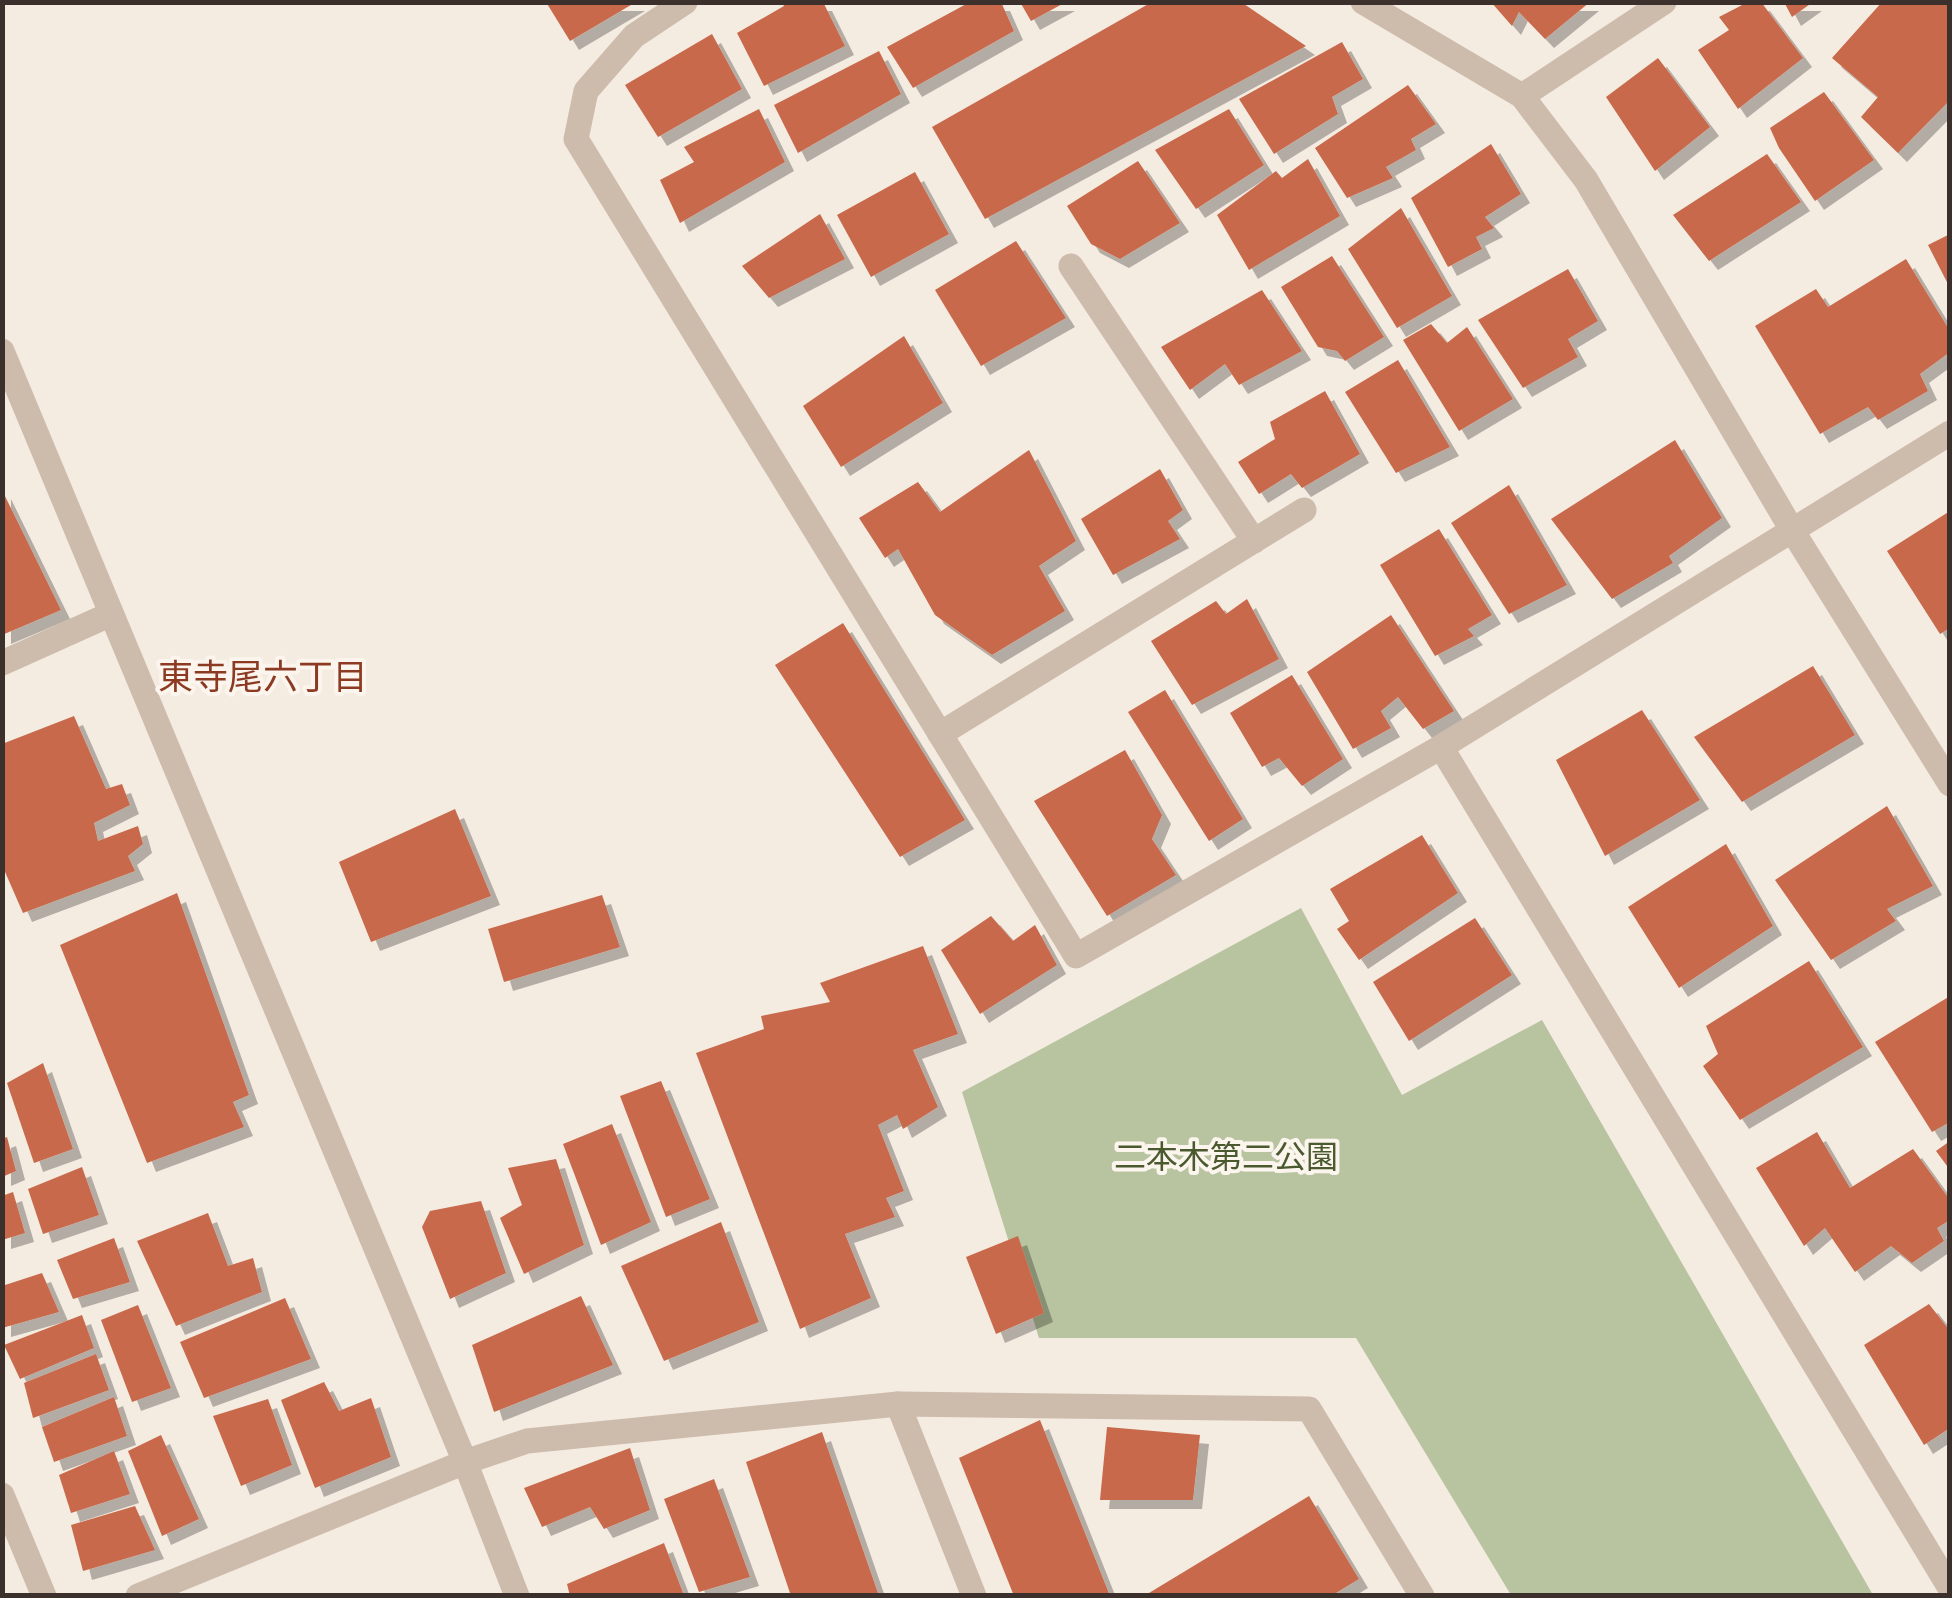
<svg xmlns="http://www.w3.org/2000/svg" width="1952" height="1598" font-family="'Exo 2','Noto Sans JP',sans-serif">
<defs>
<filter id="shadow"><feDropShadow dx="9" dy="9" stdDeviation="0" flood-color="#0004"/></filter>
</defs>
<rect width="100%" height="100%" fill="#f4ebe1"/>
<path fill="#b8c4a0" d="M1301,908L1402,1095L1542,1020L1873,1595H1511L1356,1338H1039L962,1092Z"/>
<g fill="#c8694b" filter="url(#shadow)">
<path d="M546,2H636L570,41Z"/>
<path d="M782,2H823L845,46L764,86L737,33L784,6Z"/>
<path d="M970,2H1001L1014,31L913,88L887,47Z"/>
<path d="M1020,2H1066L1031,21Z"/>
<path d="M1152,2H1241L1306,46L985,219L932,127Z"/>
<path d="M1491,2H1590L1545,39L1519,12L1512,26Z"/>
<path d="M1748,2H1761L1803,58L1738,109L1698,50L1729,30L1719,17Z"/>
<path d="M1784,2H1813L1792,17Z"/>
<path d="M1882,2H1950V100L1898,153L1861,117L1878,97L1832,58Z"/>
<path d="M712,34L742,89L658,137L625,85Z"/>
<path d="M1342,42L1363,79L1332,97L1338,114L1274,154L1239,99Z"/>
<path d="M879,51L901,94L798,153L774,105Z"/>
<path d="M1658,58L1710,127L1655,171L1606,97Z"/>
<path d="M1408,85L1436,124L1411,139L1416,150L1386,167L1393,178L1347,198L1315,148Z"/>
<path d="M1824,92L1874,160L1815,201L1779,148L1770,128Z"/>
<path d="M759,109L785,162L680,223L660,180L694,162L684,147Z"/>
<path d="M1229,109L1264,165L1196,209L1155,150Z"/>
<path d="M1491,144L1521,194L1485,217L1494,228L1476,237L1482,249L1448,267L1411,198Z"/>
<path d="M1767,154L1801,202L1709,261L1673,215Z"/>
<path d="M1308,159L1340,216L1249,270L1217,215L1276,171L1282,178Z"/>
<path d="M1138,161L1180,223L1120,259L1091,244L1067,206Z"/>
<path d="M915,172L949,234L871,277L837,215Z"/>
<path d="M1401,208L1452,296L1397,328L1348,249Z"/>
<path d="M820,214L845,259L769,298L742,266Z"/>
<path d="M1950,234V288L1928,245Z"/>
<path d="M1016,241L1066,318L981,366L935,290Z"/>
<path d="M1332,256L1384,337L1345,361L1337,351L1318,347L1281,287Z"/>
<path d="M1906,259L1950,331V352L1920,374L1928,391L1878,420L1868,407L1820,434L1755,326L1816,289L1828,307Z"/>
<path d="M1568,269L1598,321L1568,339L1578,357L1523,388L1478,320Z"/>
<path d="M1262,290L1302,351L1239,385L1225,364L1190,390L1161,347Z"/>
<path d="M1431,324L1447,343L1467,327L1513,399L1459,431L1403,340Z"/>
<path d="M904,336L943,403L841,467L803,406Z"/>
<path d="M1398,360L1450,447L1396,473L1345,392Z"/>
<path d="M1325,391L1360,454L1302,488L1291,474L1259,494L1238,462L1275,439L1270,422Z"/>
<path d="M1675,440L1722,518L1669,556L1673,563L1612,599L1551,519Z"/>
<path d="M1029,450L1076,541L1039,566L1065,611L992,655L935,615L898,549L885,558L859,518L918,482L940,512Z"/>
<path d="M1160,469L1183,510L1168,521L1180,539L1113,575L1081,519Z"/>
<path d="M1509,485L1567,585L1509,614L1451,523Z"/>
<path d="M2,490L61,610L2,635Z"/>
<path d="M1950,511V628L1940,634L1887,551Z"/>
<path d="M1439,529L1492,615L1468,629L1474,636L1435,656L1380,565Z"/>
<path d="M1247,599L1279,659L1192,705L1151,641L1216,601L1226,614Z"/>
<path d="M1391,615L1454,711L1423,729L1398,697L1381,711L1391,728L1353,749L1307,672Z"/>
<path d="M843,623L965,820L900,857L775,665Z"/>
<path d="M1813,666L1855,735L1742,802L1694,737Z"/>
<path d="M1292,675L1343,759L1302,786L1279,758L1262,767L1230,713Z"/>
<path d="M1165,690L1243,819L1209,841L1128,712Z"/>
<path d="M1642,710L1700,800L1605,856L1556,760Z"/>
<path d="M74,716L106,789L122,784L130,805L94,823L98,841L138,826L143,844L128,856L135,871L23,913L2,865V744Z"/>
<path d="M1125,750L1162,815L1152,839L1176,875L1107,916L1034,801Z"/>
<path d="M1887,806L1933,886L1887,909L1896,921L1831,960L1775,880Z"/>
<path d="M455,809L491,896L371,942L339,862Z"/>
<path d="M1422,835L1458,893L1359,960L1337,929L1349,921L1330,889Z"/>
<path d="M1726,844L1773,926L1679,988L1628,907Z"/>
<path d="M177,893L249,1095L233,1102L244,1127L147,1163L60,945Z"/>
<path d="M602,895L620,947L504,982L488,929Z"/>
<path d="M991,916L1013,941L1035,925L1057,965L980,1014L941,950Z"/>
<path d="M1475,918L1512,975L1409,1041L1373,982Z"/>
<path d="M923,946L958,1034L913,1050L938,1107L903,1129L897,1115L878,1125L904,1191L886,1198L895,1217L845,1234L871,1298L800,1329L696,1053L764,1029L761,1016L830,1002L820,983Z"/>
<path d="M1809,961L1863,1047L1740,1120L1703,1066L1718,1054L1706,1026Z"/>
<path d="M1950,996V1122L1932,1132L1875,1042Z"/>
<path d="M43,1063L73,1149L34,1163L7,1083Z"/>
<path d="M661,1081L710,1199L666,1217L620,1096Z"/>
<path d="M612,1124L651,1222L601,1245L563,1144Z"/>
<path d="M1817,1132L1850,1188L1913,1149L1950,1200V1220L1937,1228L1944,1241L1912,1263L1891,1246L1855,1272L1825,1228L1804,1246L1756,1168Z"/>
<path d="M7,1137L16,1171L2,1177V1139Z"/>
<path d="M1950,1141V1170L1936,1151Z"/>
<path d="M556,1159L584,1245L524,1274L500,1218L522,1205L508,1168Z"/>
<path d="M82,1167L99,1215L43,1234L28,1189Z"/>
<path d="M13,1192L25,1233L2,1240V1196Z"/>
<path d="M481,1201L506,1273L450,1299L422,1227L430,1211Z"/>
<path d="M208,1213L228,1266L253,1258L262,1292L176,1326L137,1241Z"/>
<path d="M721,1222L759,1322L664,1361L621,1266Z"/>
<path d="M1018,1236L1044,1313L996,1334L966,1257Z"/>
<path d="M114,1238L130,1282L73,1299L57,1260Z"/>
<path d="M42,1273L59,1312L2,1328V1286Z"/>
<path d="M581,1296L613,1365L494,1412L472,1345Z"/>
<path d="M285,1298L311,1359L204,1398L180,1342Z"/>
<path d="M1929,1304L1950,1331V1428L1924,1445L1864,1345Z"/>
<path d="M138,1305L171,1388L132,1402L101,1320Z"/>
<path d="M82,1315L94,1348L20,1379L4,1345Z"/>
<path d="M96,1354L109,1390L33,1418L24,1383Z"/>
<path d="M324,1382L339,1411L371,1398L391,1457L315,1488L281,1400Z"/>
<path d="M114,1397L127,1436L54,1462L42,1427Z"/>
<path d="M268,1399L292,1465L241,1486L213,1416Z"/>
<path d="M1040,1420L1110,1596H1014L959,1458Z"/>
<path d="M1107,1427L1200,1435L1193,1500H1100Z"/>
<path d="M822,1432L879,1596H791L746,1462Z"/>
<path d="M161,1435L199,1519L162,1536L128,1451Z"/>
<path d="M630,1448L650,1510L604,1529L590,1507L542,1527L524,1488Z"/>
<path d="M114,1451L130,1494L71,1513L59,1475Z"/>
<path d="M714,1479L750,1577L699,1592L664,1499Z"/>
<path d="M1309,1496L1359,1579L1331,1596H1144Z"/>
<path d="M135,1506L155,1550L83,1571L71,1525Z"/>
<path d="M664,1543L683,1593L570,1596L567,1584Z"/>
</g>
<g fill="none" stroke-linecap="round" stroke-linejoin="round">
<g stroke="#cdbbac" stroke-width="25">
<path d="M685,2L634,36L586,91L576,139L1076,956L1441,747L1950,433"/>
<path d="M1363,2L1522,96L1586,180L1792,530L1950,784"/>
<path d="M1522,96L1664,2"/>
<path d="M1071,266L1254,541"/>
<path d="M2,351L465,1462L517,1596"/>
<path d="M2,663L111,614"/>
<path d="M940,734L1304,510"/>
<path d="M1441,747L1950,1588"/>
<path d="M898,1404L974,1596"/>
<path d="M2,1495L44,1596"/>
<path d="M138,1596L465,1462L527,1441L898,1404L1309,1409L1422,1596"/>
</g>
</g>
<g text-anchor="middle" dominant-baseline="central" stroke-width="8" stroke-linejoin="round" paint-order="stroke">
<g font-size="32" fill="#4a5a2e" stroke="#fbf5ee">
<text x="1226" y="1155">二本木第二公園</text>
</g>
<g font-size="35" fill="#8c3b22" stroke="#fbf5ee">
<text x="263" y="675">東寺尾六丁目</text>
</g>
</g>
<rect width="1952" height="1598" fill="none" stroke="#3b302b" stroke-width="10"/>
</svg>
